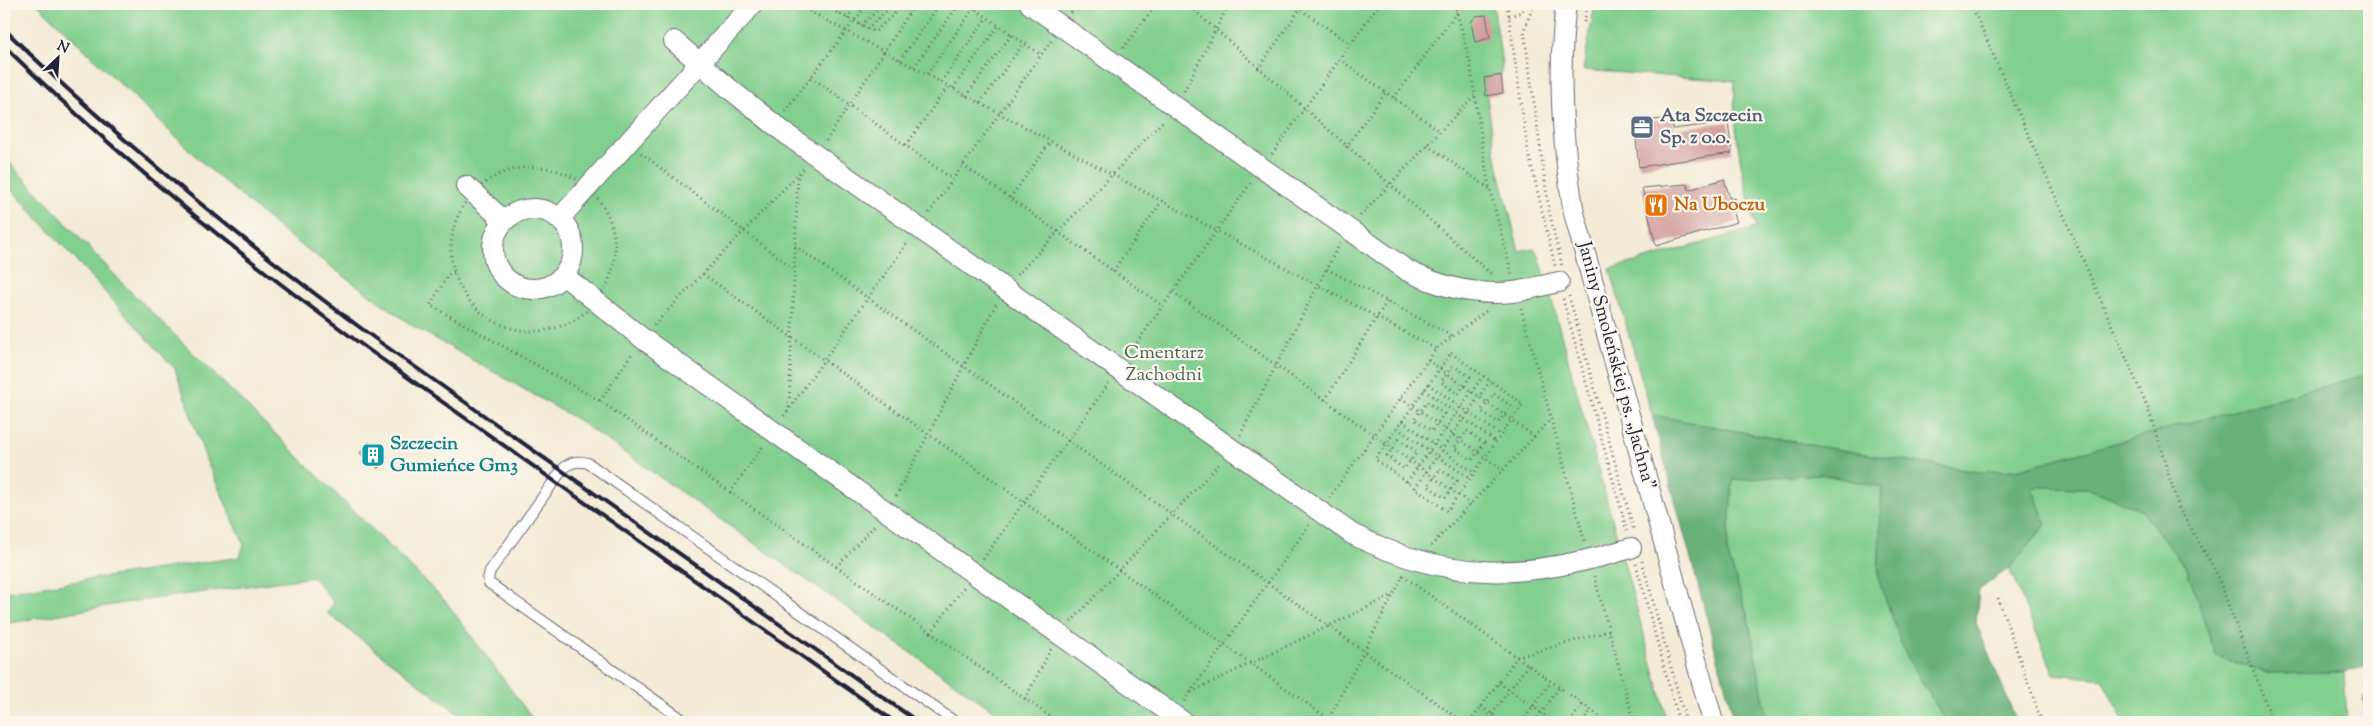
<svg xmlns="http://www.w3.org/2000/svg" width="2373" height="726" font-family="'Sorts Mill Goudy',serif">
<rect width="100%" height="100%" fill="#fbf7ec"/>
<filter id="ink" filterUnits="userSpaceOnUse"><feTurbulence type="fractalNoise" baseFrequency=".02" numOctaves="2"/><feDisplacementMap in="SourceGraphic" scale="10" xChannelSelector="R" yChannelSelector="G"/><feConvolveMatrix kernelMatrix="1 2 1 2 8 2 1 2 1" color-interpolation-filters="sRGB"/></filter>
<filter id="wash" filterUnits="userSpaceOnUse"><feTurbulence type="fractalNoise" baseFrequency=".0096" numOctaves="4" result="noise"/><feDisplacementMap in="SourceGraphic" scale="20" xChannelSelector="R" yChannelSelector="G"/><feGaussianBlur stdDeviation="1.12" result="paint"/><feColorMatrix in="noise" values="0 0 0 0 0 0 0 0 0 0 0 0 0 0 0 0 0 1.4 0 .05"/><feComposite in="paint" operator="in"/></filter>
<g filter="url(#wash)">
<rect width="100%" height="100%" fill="#f3ebd5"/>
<g fill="#81cf8e" stroke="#527864">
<path d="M37,4H1491L1494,10L1502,63L1501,75L1484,78L1497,163L1519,251L1534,248L1540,258L1668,722H1010L578,420L413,326L282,231L205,165Z"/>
<path d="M1595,4H2369V374L2016,470L1977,472L1816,446L1652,415L1610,269L1756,228C1743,180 1732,130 1735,81L1583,70Z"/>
<path d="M4,157L127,288L446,602L535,722H469L327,613L334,603L313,577L124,603L4,624V592L240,557L244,544L207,462L175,369L4,181Z"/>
<path d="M1821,474L1882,487L1878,578L1904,651L1946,722H1768L1748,617L1727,552L1733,480Z"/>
<path d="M2032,487L2088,488L2141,510L2187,569L2216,656L2267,673L2344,672L2347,722H2124L2102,679L2054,674L2009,568L2046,525Z"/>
</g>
<path fill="#68b279" stroke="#456a5a" d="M2369,374V666L2344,672L2267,673L2216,656L2187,569L2141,510L2088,488L2032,487L2046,524L2009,568L1979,590L1976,623L2017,722H1946L1904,651L1878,578L1882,487L1821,474L1733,480L1727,552L1748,617L1768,722H1735L1652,415L1816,446L1977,472L2016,470Z"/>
<g id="blocks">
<g fill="#d19c9b">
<path d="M1486,15L1490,38L1475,42L1471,22L1476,16Z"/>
<path d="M1501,75L1503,93L1486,96L1484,78Z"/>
<path d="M1672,118L1673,129L1728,122L1732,153L1639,167L1634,122Z"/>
<path d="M1724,179L1730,199L1735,198L1738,207L1729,209L1730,212L1733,211L1737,222L1656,246L1642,188L1687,184L1689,190Z"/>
<path d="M369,442L387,457L378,468L360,453Z"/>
<path d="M2369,683V721L2365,722L2362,697L2367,696L2365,685Z"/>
</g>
</g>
</g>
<g filter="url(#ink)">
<use href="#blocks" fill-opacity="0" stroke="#6b6871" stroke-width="1"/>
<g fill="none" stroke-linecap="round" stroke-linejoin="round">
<g stroke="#6b6871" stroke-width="12">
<path id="lane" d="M686,722L489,583L488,579L490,571L562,470C570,462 577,460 588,463L955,722"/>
</g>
<g stroke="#6b6871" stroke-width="22">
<g id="street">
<path d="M1030,4L1408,271C1441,287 1476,296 1513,292C1528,290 1543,285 1559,282"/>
<path d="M1566,4C1557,74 1562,143 1574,213L1713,722"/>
<path d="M674,41L731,90L790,137L1352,534C1450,584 1529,579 1631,548"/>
<path d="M466,186L504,221"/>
<circle cx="533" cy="249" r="40"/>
<path d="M559,219L753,4"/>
<path d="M563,275L642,338L1183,722"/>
</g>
</g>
<g stroke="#6b6871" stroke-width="3" stroke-dasharray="1 4" stroke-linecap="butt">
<path d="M796,4L1436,349"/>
<path d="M837,4L834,11L875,32L904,4"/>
<path d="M900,4L910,11"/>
<path d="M968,4L1041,55"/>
<path d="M1187,4L1491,274"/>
<path d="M1293,4L1350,44"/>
<path d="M1455,4L1470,63L1488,182L1512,275"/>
<path d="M1507,4L1528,151L1555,266"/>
<path d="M1534,4L1524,30L1549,211L1562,266"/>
<path d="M1971,4L2148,408L2179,508L2216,572L2273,722"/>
<path d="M1071,13L1077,4"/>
<path d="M841,15L845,4"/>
<path d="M1509,16L1522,12L1524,4"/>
<path d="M848,19L854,4"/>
<path d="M1584,22L1588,4"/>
<path d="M861,25L885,4"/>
<path d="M867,29L894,4"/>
<path d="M1123,48L1157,4"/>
<path d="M1339,59L1440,131"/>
<path d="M900,60L940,4"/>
<path d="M914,67L959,4"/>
<path d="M1258,69L1300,9"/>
<path d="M927,74L974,8"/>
<path d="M811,77L952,179"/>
<path d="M941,82L987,17"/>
<path d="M953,88L999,25"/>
<path d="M1184,91L1229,4"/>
<path d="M966,96L1012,34"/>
<path d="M1394,98L1457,12"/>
<path d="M980,103L1024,43"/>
<path d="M785,111L867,4"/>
<path d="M826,141L915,4"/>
<path d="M906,145L948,86"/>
<path d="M1427,145L1490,189"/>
<path d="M1346,147L1386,92"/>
<path d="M641,153L794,269"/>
<path d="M1272,154L1379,4"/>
<path d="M963,165L1163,306"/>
<circle cx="533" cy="249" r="82"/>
<path d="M1010,198L1051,141"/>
<path d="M929,213L1051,41"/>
<path d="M1360,216L1475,95"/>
<path d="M795,246L1463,722"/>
<path d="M1327,269L1452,336"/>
<path d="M1113,271L1162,201"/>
<path d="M454,273H450L447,277L430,305L600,401L1058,722"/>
<path d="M703,274L1333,722"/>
<path d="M1017,275L1164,120"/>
<path d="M1173,292L1471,504"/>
<path d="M1569,296L1634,531"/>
<path d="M1563,299L1627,531"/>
<path d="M1521,308L1585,543"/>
<path d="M654,325L805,167"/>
<path d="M1451,353L1523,404L1447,511L1375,459Z"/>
<path d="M1128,355L1252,181"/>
<path d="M1428,360L1535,437"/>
<path d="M1453,365L1470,377L1458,394L1441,382Z"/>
<path d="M1428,384L1501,435"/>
<path d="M1424,390L1496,442"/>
<path d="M1494,394L1511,406L1498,423L1481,411Z"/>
<path d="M1401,398L1503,470"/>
<path d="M1325,400L1387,301"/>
<path d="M600,401L633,352"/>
<path d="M1427,402L1444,414L1432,431L1414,419Z"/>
<path d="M789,408L798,175"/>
<path d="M784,416L908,242"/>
<path d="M1402,421L1474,473"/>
<path d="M1397,428L1470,479"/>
<path d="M1467,431L1484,443L1472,460L1454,448Z"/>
<path d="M1240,435L1340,243"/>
<path d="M1399,439L1417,452L1404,469L1387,456Z"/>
<path d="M1440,469L1457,481L1445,498L1428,486Z"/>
<path d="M1407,482L1483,376"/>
<path d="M1415,488L1490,381"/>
<path d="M730,493L763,446"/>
<path d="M896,496L996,304"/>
<path d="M1329,498L1436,349L1486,311"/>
<path d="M1431,546L1551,419"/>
<path d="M983,559L1109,383"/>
<path d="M1642,561L1686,722"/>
<path d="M1636,564L1679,722"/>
<path d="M836,567L875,525"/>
<path d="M1403,576L1608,722"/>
<path d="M1594,576L1634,722"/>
<path d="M1998,598L2042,722"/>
<path d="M1071,622L1221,462"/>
<path d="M931,633L964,587"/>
<path d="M1499,683L1554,722"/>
<path d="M1191,692L1393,595"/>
<path d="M1025,699L1051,649"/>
<path d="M1184,701L1309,525"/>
<path d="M1481,707L1503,722"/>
<path d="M1327,722L1403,576L1401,574"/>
<path d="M1470,722L1517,657L1609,631"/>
<path d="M1486,722L1528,665"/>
<path d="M1522,722L1551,682"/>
<path d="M1535,722L1559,688"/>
<path d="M1570,722L1583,704"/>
<path d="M1583,722L1591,710"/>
</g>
<use href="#lane" stroke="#fff" stroke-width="10"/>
<use href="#street" stroke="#fff" stroke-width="20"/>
<g stroke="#22223b" stroke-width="4">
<path d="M4,29C120,142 246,244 377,340L918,722"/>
<path d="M4,46C118,157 241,257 369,350L895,722"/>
</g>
</g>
</g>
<defs>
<g id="office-square" transform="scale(1.25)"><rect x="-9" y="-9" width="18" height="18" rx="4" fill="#5c6f8a" stroke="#fbf7ec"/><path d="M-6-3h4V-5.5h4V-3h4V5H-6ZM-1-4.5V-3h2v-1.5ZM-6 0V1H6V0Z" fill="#fff"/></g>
<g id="restaurant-square" transform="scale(1.25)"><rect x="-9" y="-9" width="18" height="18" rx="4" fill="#e8710a" stroke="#fbf7ec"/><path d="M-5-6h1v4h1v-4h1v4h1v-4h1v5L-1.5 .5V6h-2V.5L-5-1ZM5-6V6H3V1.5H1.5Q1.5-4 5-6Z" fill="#fff"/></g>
<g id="building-square" transform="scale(1.25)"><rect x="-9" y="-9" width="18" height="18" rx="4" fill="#0f9aa8" stroke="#fbf7ec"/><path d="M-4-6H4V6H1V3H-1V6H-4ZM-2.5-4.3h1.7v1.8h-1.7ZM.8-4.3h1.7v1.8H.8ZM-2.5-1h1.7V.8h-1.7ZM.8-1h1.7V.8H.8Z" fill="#fff"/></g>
</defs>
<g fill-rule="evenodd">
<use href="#office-square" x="1642" y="127"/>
<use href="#restaurant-square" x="1656" y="205"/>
<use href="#building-square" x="373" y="455"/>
</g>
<g text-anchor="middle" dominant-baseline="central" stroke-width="4.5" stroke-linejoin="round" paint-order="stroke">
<g font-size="19" font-weight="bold" fill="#4e5e75" stroke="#fbf7ec" text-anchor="start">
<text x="1660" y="116">Ata Szczecin<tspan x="1660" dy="22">Sp. z o.o.</tspan></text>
</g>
<g font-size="19" font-weight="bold" fill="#c56008" stroke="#fbf7ec" text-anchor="start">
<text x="1674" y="205">Na Uboczu</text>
</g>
<g font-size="19" fill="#435f58" stroke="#fbf7ec">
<text x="1164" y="353">Cmentarz<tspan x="1164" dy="22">Zachodni</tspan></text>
</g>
<g font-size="19" fill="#22223b" stroke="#fbf7ec">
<text transform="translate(1616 366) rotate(75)">Janiny Smoleńskiej ps. „Jachna”</text>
</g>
<g font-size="19" font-weight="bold" fill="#0d838f" stroke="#fbf7ec" text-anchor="start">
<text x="390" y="444">Szczecin<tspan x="390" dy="22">Gumieńce Gm3</tspan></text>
</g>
</g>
<rect width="2373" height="726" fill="none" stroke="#fbf7ec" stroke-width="20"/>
<g transform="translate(58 58) rotate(25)" stroke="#fbf7ec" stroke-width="4" paint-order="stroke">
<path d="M0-4L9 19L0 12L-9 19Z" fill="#22223b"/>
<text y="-8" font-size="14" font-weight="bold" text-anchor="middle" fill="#22223b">N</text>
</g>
</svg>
